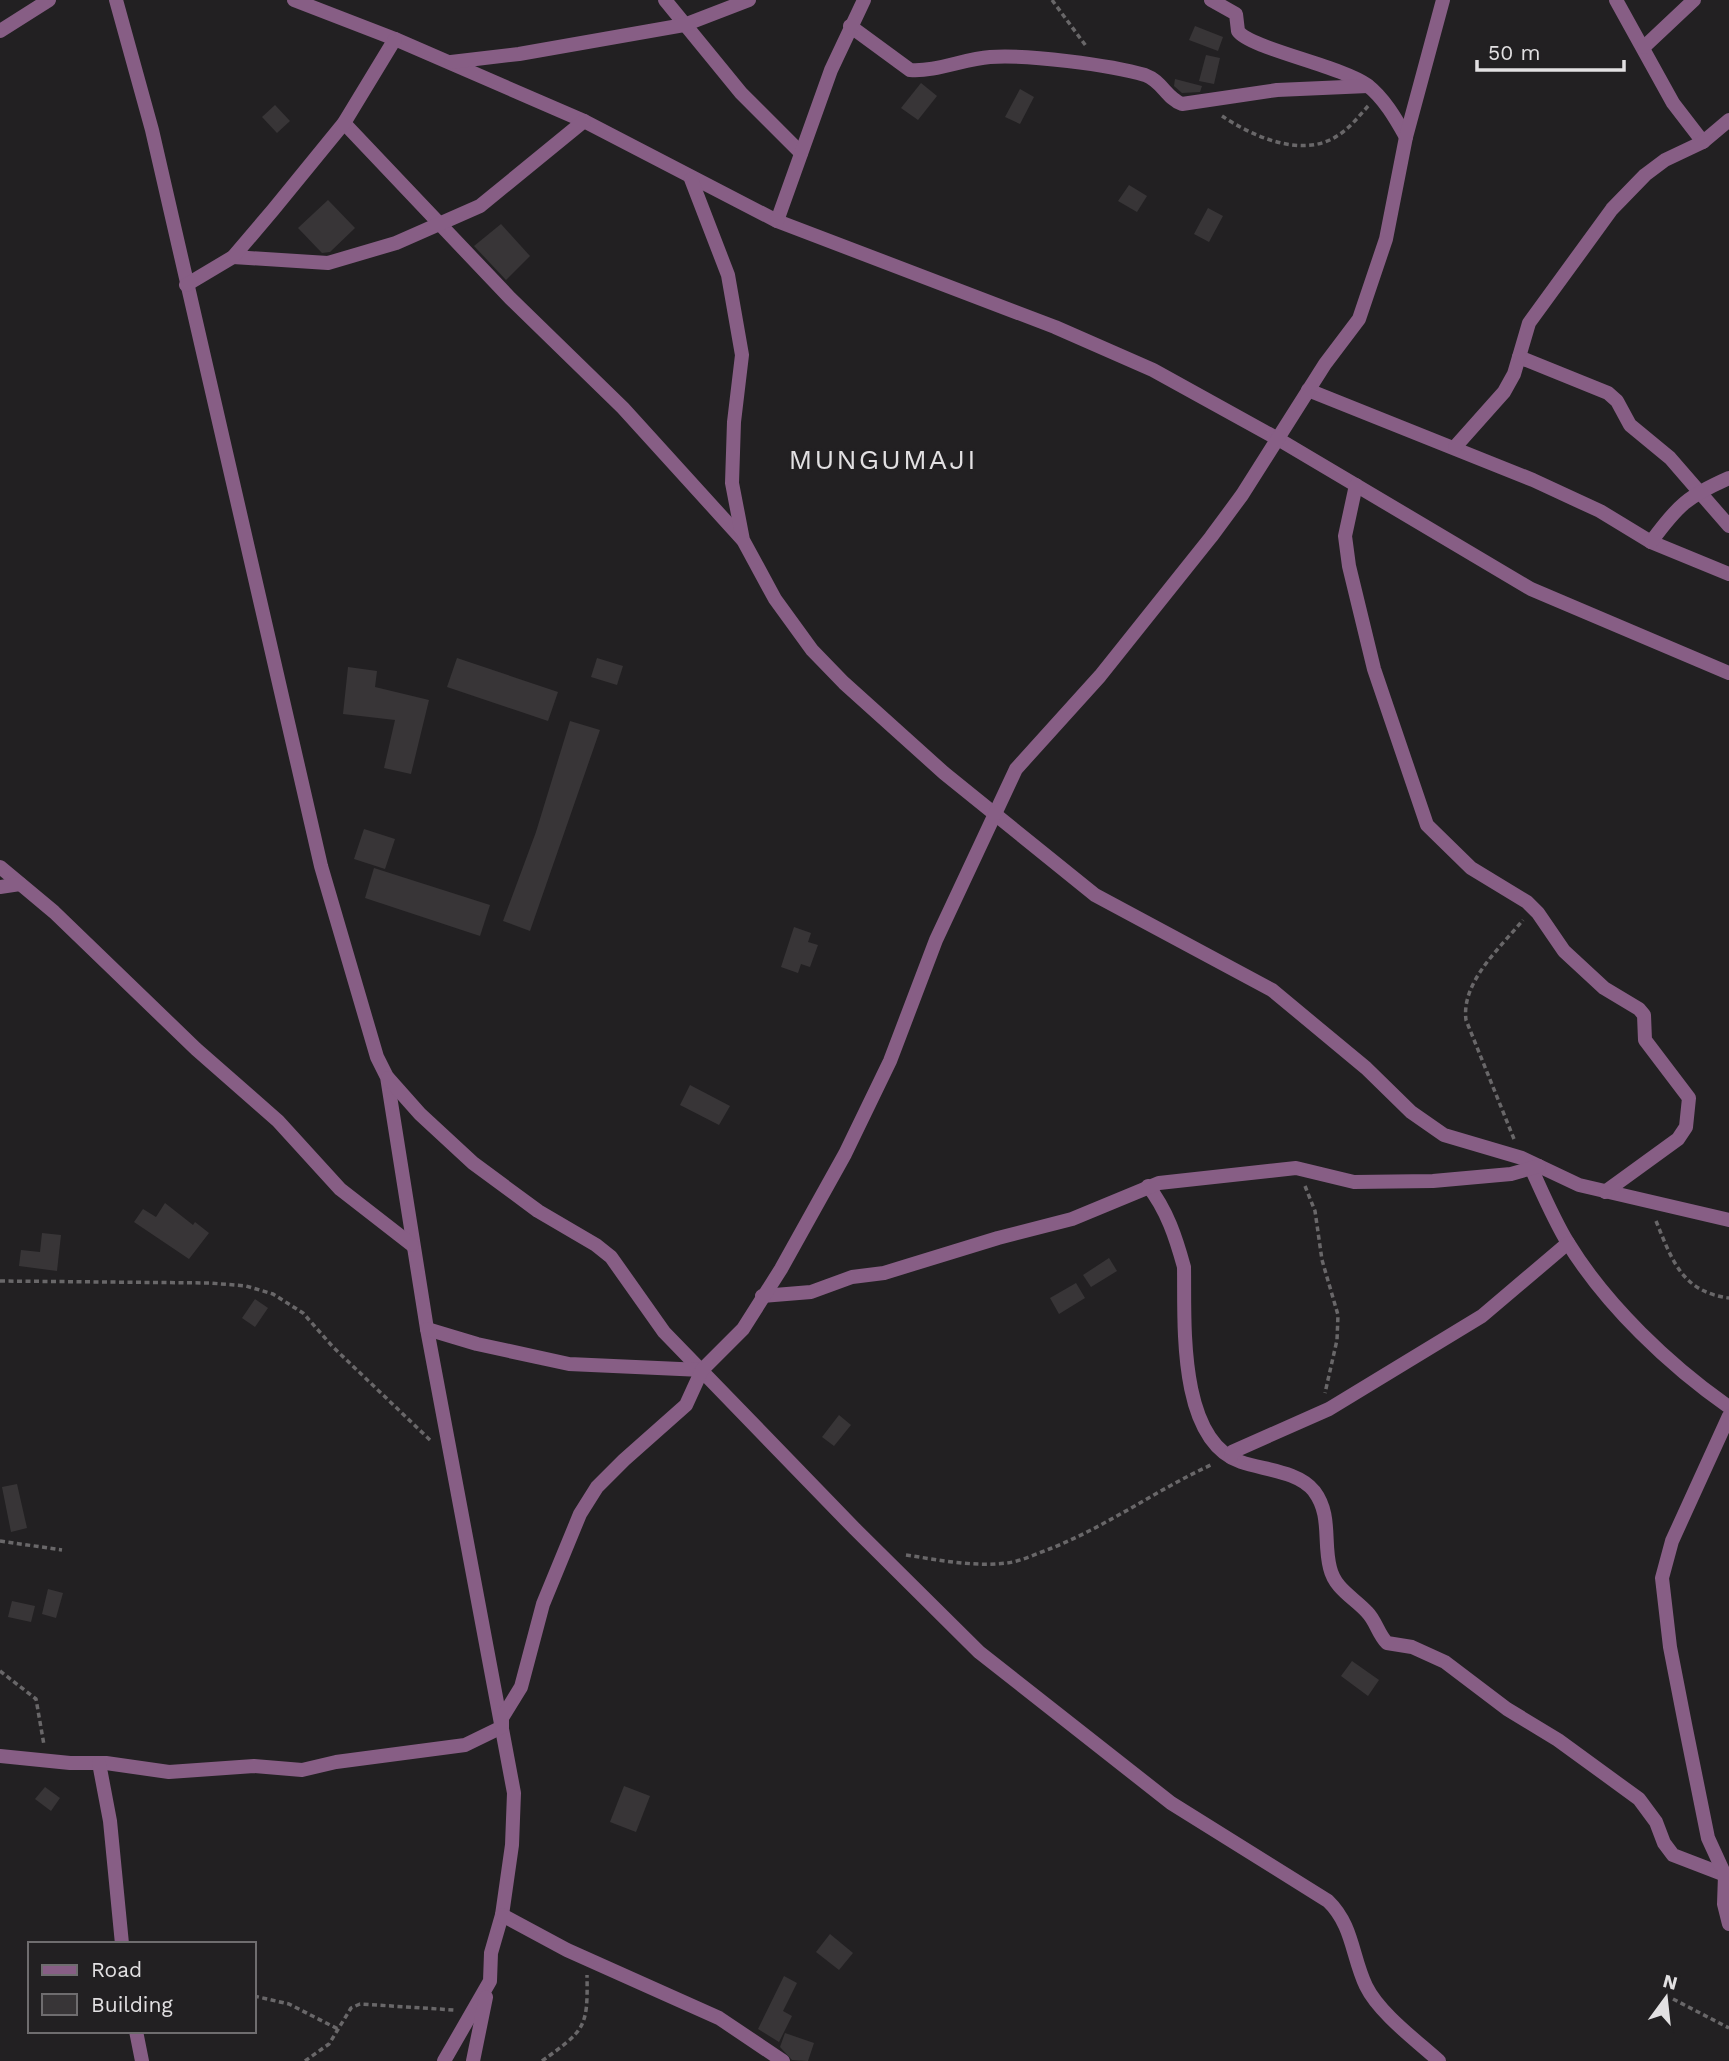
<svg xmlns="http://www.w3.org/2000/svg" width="1729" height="2061" font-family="'Work Sans',sans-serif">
<rect width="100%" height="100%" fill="#222022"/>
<g fill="#383537">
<path d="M1195,26L1223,37L1218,51L1189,40Z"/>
<path d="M1206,55L1220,58L1214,84L1199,81Z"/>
<path d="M1175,79L1202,86L1200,92L1182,93L1174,86Z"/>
<path d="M921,83L937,96L918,120L901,108Z"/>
<path d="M1020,89L1034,97L1020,124L1005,117Z"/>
<path d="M275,105L290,121L277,133L262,117Z"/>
<path d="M1129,185L1147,196L1137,212L1118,201Z"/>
<path d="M328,200L355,228L330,252L322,253L298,228Z"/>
<path d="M1208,208L1223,216L1209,242L1194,234Z"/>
<path d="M501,224L530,256L506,280L474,246Z"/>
<path d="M457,658L558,692L548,721L447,687Z"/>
<path d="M597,658L623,666L617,685L591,677Z"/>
<path d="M348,667L377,671L375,687L429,700L411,774L384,768L395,720L343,714Z"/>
<path d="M570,721L600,730L530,931L503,921L536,832Z"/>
<path d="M364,829L395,839L385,869L354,859Z"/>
<path d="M374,868L490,905L480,936L365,898Z"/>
<path d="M794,927L811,933L808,942L818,945L810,967L801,964L798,973L781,967Z"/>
<path d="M690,1085L730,1106L719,1125L680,1105Z"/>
<path d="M165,1203L193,1225L195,1222L209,1233L189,1259L134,1222L143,1209L156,1217Z"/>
<path d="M42,1233L61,1235L57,1271L19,1266L21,1250L40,1252Z"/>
<path d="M1109,1258L1117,1271L1091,1287L1083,1275Z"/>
<path d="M1076,1283L1085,1298L1059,1314L1050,1298Z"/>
<path d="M255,1299L268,1308L255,1327L242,1318Z"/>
<path d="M839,1415L851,1425L834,1446L822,1437Z"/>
<path d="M17,1484L27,1528L11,1532L2,1487Z"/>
<path d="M48,1589L63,1593L56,1618L42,1614Z"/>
<path d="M12,1601L35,1606L31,1622L8,1617Z"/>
<path d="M1352,1661L1379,1680L1368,1696L1341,1676Z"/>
<path d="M624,1786L650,1796L636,1832L610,1822Z"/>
<path d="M45,1787L60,1798L51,1811L35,1799Z"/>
<path d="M830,1934L853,1953L839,1970L816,1952Z"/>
<path d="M784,1976L797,1983L783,2011L792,2016L779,2042L758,2029Z"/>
<path d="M785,2033L814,2043L808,2061L792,2060L780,2047Z"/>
</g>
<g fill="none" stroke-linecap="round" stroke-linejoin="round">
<g stroke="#696769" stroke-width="3.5" stroke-dasharray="5 3.5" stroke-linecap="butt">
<path d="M1052,0L1086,46"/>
<path d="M1222,116C1252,136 1302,159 1337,136C1349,129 1359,116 1369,105"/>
<path d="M1514,1139L1466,1020C1461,982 1500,948 1523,920"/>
<path d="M1305,1186L1315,1211L1322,1260L1338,1315L1337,1340L1325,1393"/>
<path d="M1656,1221C1672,1260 1682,1292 1729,1298"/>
<path d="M0,1281L210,1283L246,1286L273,1294L303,1313L333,1347L430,1440"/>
<path d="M0,1541L62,1550"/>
<path d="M906,1555C939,1560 973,1567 1007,1563C1022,1561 1038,1553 1052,1548C1109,1525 1158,1489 1213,1464"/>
<path d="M0,1671L36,1699L44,1745"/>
<path d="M254,1996L289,2004L340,2030"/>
<path d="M1673,1999L1729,2028"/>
<path d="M305,2061L329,2044L351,2008L360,2004L454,2010"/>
<path d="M542,2061C585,2030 588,2028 587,1975"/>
</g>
<g stroke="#875e85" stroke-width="14">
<path d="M116,0L152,130L321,866L377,1057L387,1077L427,1329L514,1793L512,1845L502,1915L491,1953L490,1981L444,2061"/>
<path d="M294,0L395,39L584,121L777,221L1055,327L1153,370L1278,439L1531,589L1729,673"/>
<path d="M665,0L741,93L801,153"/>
<path d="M1211,0L1236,14L1238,31C1249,48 1341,66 1367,85C1384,98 1396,119 1406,137"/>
<path d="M1616,0L1673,103L1703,142"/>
<path d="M850,26L910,70C935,72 964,59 990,57C1025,54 1111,65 1145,75C1162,81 1166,98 1182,104L1277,90L1368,86"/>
<path d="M0,31L49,0"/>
<path d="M1644,47L1694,0"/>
<path d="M451,62L519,54L684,25L749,0"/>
<path d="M344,123L510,298L623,408L742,539"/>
<path d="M691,179L728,275L742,355L734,422L732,483L743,540L775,599L812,650L844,683L944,773L1095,895L1272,990L1366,1068L1411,1112L1444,1135L1522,1158L1579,1185L1729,1220"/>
<path d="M777,221L831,70L864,0"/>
<path d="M233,257L328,263L396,243L480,206L584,121"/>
<path d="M186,285L233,257L273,210L344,123L395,39"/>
<path d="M1519,357L1608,393L1617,401L1630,425L1670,458L1729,526"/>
<path d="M1308,390L1533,480L1600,511L1651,542L1729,574"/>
<path d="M1455,447L1504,392L1514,374L1529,323L1612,209L1645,175L1665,160L1703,142L1729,120"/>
<path d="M1356,485L1345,536L1349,566L1374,669L1427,825L1471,868L1527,902L1538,913L1564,951L1604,988L1639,1009L1644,1015L1645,1040L1689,1098L1686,1127L1678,1139L1605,1192"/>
<path d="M1651,542C1678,505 1688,496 1729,478"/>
<path d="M0,867L54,912L196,1049L278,1121L340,1189L412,1245"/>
<path d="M0,887L20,884"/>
<path d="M388,1078L420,1114L473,1163L538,1211L596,1245L611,1257L664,1332L855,1529L979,1652L1171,1803L1328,1901C1353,1925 1352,1957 1366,1986C1379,2013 1417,2041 1439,2061"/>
<path d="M1532,1170C1543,1194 1554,1220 1568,1243C1606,1305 1670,1366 1729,1407"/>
<path d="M1148,1186C1167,1210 1176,1238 1184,1267C1185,1320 1177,1440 1241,1462C1264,1470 1298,1471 1314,1491C1332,1515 1323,1541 1330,1568C1335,1589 1353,1597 1367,1612C1376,1621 1378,1634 1387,1643L1412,1647L1445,1662L1507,1709L1558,1740L1639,1799L1656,1822L1664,1843L1673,1855L1725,1875"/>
<path d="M762,1296L811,1292L852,1277L884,1273L998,1238L1072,1219L1159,1183L1296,1168L1354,1182L1433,1181L1511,1174L1539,1166"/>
<path d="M427,1329L477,1344L569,1364L702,1370"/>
<path d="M1729,1416L1672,1541L1662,1578L1670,1647L1685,1724L1708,1838L1725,1875L1724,1904L1729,1924"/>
<path d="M1231,1457L1232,1452L1329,1409L1482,1316L1568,1243"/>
<path d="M0,1756L70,1763H106L169,1772L254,1766L302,1770L336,1762L465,1745L502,1727V1718L521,1687L543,1604L580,1514L597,1487L624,1460L686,1405L702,1370L743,1329L781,1269L845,1154L890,1061L936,940L1016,769L1100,676L1211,537L1242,495L1325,364L1359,319L1386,239L1406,137L1443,0"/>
<path d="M99,1763L110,1821L122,1944"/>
<path d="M502,1915L567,1950L719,2018L783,2061"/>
<path d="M136,2031L142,2061"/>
<path d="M473,2061L486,1997"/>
</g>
</g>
<g text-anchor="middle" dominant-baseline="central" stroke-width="6" stroke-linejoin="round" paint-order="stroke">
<g font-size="28" letter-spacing="2" fill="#e2e0e2" stroke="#222022">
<text x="883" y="459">MUNGUMAJI</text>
</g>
</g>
<rect x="28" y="1942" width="228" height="91" fill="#222022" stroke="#6f6d6f" stroke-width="2"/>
<rect x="42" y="1965" width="35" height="10" fill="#875e85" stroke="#6f6d6f" stroke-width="2"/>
<text x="91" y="1977" font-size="21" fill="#e2e0e2">Road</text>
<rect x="42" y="1994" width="35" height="21" fill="#383537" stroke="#6f6d6f" stroke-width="2"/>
<text x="91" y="2012" font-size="21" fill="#e2e0e2">Building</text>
<g transform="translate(1666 1998) rotate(15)" stroke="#222022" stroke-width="5" paint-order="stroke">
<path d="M0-5L12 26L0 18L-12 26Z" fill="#e2e0e2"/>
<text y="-10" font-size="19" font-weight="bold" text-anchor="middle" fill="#e2e0e2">N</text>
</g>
<path d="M1477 60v10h147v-10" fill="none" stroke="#e2e0e2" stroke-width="3.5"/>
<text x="1488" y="60" font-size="21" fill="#e2e0e2" stroke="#222022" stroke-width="5" paint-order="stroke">50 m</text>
</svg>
